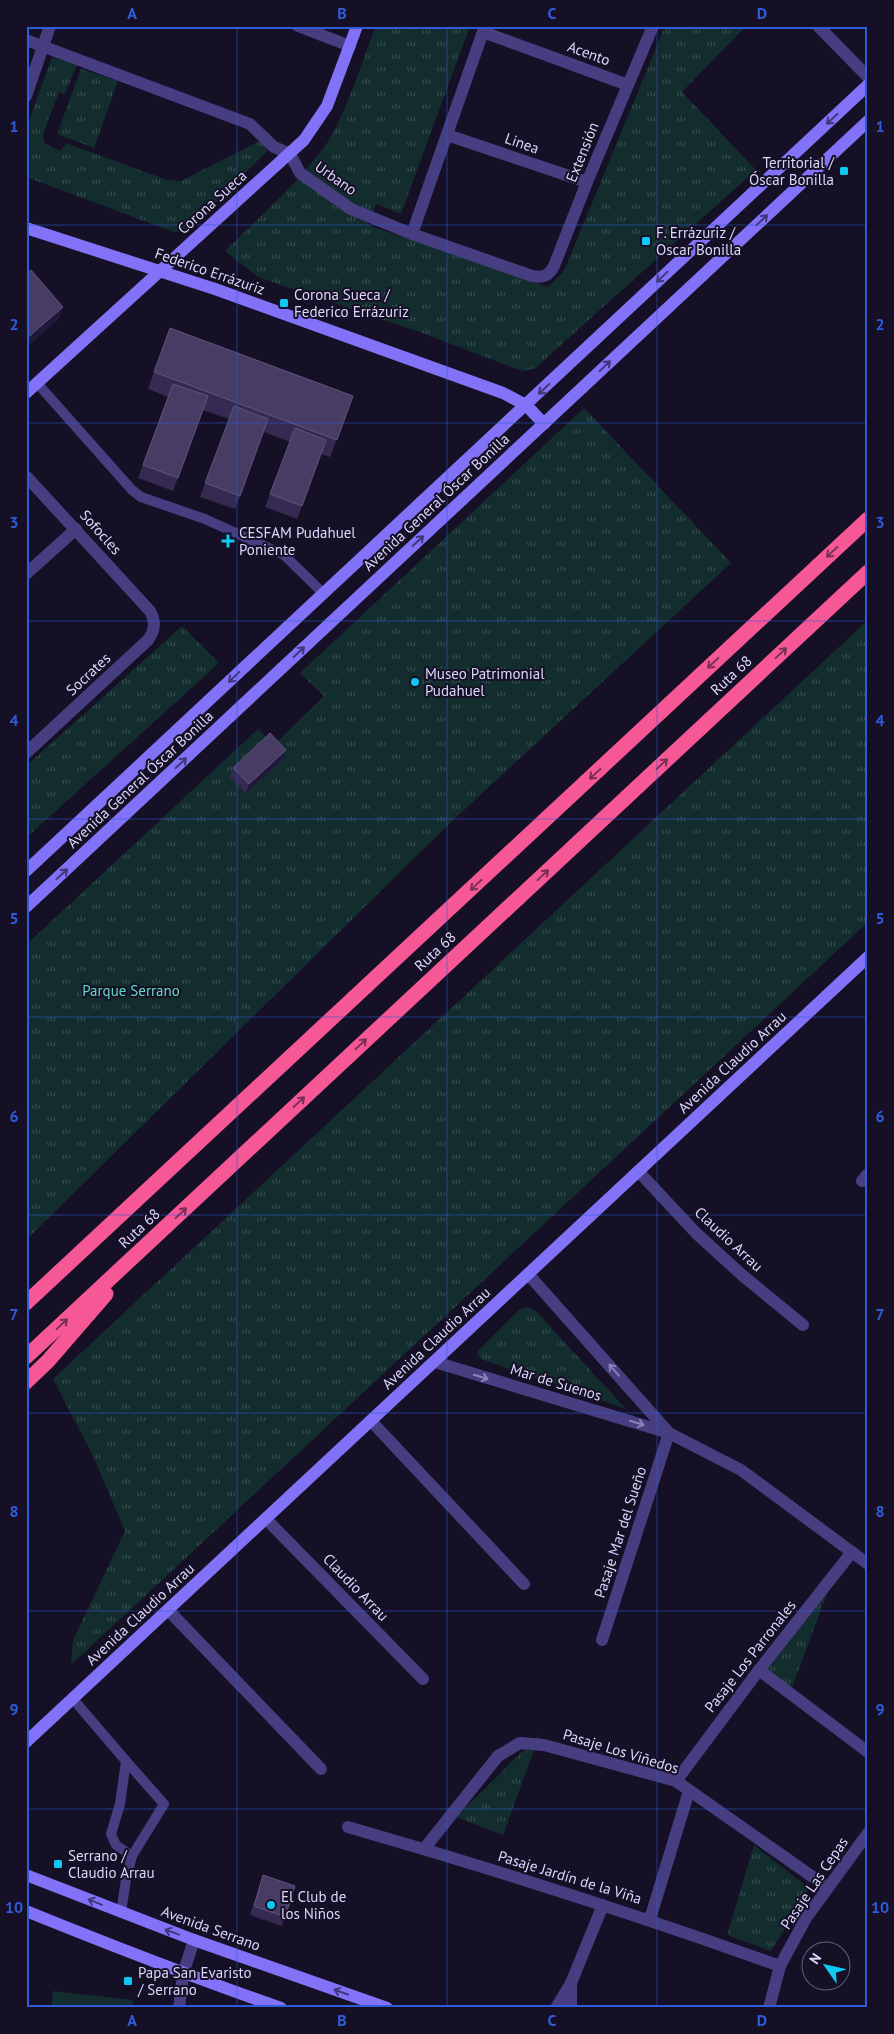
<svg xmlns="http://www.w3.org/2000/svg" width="894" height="2034" font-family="'PT Sans',sans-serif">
<defs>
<pattern id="grass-tufts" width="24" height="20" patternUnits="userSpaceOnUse" patternTransform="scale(1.25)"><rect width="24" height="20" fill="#132d2e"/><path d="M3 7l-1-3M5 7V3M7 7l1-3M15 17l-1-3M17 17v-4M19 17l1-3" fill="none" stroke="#354b4d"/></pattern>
</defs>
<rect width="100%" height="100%" fill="#151025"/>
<g fill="url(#grass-tufts)">
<path d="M376,26H470L401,214L376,204L368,225L548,287L564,271L665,26H746L682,92L756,170L534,369L522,371L425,334L258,277L225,251C259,217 299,183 327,143C347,112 362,61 376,26Z"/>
<path d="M52,57L77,65L64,95L59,92L43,134L44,143L61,151L66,143L167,180L181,181L260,141L268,150L187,232H174L26,177V129Z"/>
<path d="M81,69L118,81L94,148L57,134Z"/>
<path d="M584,408L731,563L450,823L26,1240V945L258,729L274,745L324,696L300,673Z"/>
<path d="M868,620V922L71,1665L73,1640L125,1531L93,1456L53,1379Z"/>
<path d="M182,626L219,663L26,838V766Z"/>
<path d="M529,1307L536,1311L626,1409L481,1359L477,1355L478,1351L520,1309Z"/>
<path d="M834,1575L790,1693L759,1670Z"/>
<path d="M540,1734L503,1835L456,1817Z"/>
<path d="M754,1845L809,1888L771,1951L727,1935Z"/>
</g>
<path fill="#132d2e" d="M53,1991L133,2000L132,2008H51Z"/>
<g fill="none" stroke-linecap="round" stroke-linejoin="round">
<g stroke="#463e81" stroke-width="10">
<path d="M37,383L132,490L141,497L205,519L284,555L323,593"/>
<path d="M73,1699L126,1761L120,1804L111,1834L116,1845L132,1856"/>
<path d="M121,1913L126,1879L132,1856L164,1804L126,1761"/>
</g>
<g stroke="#463e81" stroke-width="12">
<path d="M298,26L350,46"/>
<path d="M818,26L868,77"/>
<path d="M483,32L628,85"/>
<path d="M26,40L250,124L274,147L290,154L300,173L351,209L412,234L532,276C543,278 549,276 554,266L587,182L653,26"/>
<path d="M26,96L50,26"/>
<path d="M447,135L587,182"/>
<path d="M412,234L485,26"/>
<path d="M26,476L150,611C156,622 155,630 148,640L26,753"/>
<path d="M26,574L76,529"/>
<path d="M638,1171L696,1233L742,1275L803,1325"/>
<path d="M862,1181L868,1174"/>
<path d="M528,1274L669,1433"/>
<path d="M435,1362L669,1433L741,1470L868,1564"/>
<path d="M371,1421L524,1584"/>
<path d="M266,1519L423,1679"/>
<path d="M168,1610L321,1769"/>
<path d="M602,1640L669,1433"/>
<path d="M759,1670L868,1752"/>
<path d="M676,1781L759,1670L852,1552"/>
<path d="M348,1827C494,1869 638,1915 780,1966"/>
<path d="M424,1849L498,1756L520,1743L544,1745L676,1781L827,1887"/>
<path d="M650,1919L689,1791"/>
<path d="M179,2008L183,1974L194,1940"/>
<path d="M556,2008L571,1983L603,1905"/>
<path d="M571,2008V1983"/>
<path d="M769,2008L780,1966L806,1918L868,1833"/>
</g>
<g stroke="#8172f7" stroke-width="12">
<path d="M26,228L215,289L503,393L526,405L544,424"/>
<path d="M26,393L304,140L327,106L357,26"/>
<path d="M26,871L868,85"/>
<path d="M26,907L868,121"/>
<path d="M26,1742L868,957"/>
<path d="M26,1875L194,1940L387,2008"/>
<path d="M26,1911C110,1945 195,1978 281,2008"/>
</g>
<g stroke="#f65896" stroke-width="15">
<path d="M26,1303L868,519"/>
<path d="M26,1357L868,572"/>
<path d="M26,1382L48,1361L106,1294"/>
</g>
</g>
<g fill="#352a52">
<path d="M154,372L353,396L330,457L321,454L297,519L265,507L290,442L264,432L235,509L200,497L229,419L203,410L173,491L138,478L168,397L148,389Z"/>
<path d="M286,750L283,759L246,793L230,777L233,768Z"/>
<path d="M263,1875L285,1917L282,1926L250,1915Z"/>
</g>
<g fill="#201838">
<path d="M63,307L58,320L26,348V339Z"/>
<path d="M286,750L283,759L246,793L249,784Z"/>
</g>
<g fill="#473c64" stroke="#5f547c">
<path d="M31,270L63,307L26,339V274Z"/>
<path d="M170,328L353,396L337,440L154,372Z"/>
<path d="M173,384L208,396L178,478L143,465Z"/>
<path d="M234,406L268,419L240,496L205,483Z"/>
<path d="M295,428L326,440L302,506L270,494Z"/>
<path d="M270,733L286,750L249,784L233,768Z"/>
<path d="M263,1875L295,1886L285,1917L254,1906Z"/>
</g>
<defs><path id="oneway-shaft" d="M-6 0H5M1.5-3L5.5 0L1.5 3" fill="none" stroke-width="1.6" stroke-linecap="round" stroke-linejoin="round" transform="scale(1.25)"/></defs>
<g stroke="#403779">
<use href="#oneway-shaft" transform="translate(832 119) rotate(137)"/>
<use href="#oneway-shaft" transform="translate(762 220) rotate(-43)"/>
<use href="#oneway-shaft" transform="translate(662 277) rotate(137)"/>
<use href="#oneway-shaft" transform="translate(605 366) rotate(-43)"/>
<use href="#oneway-shaft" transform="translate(544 389) rotate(137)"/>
<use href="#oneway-shaft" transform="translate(418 541) rotate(-43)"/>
<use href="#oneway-shaft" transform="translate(299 652) rotate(-43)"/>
<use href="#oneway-shaft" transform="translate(234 677) rotate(137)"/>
<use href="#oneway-shaft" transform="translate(181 763) rotate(-43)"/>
<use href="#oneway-shaft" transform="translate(62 874) rotate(-43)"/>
<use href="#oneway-shaft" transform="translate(95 1902) rotate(-158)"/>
<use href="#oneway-shaft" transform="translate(172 1932) rotate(-160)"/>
<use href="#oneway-shaft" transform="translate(341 1992) rotate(-161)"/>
</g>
<g stroke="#7a3058">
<use href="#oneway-shaft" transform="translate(832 552) rotate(137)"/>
<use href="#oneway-shaft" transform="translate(781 653) rotate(-43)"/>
<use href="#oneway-shaft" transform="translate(713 663) rotate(137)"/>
<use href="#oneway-shaft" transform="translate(662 764) rotate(-43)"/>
<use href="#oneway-shaft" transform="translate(595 774) rotate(137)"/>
<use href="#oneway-shaft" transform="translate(543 875) rotate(-43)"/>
<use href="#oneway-shaft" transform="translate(476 885) rotate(137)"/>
<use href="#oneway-shaft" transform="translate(361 1044) rotate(-43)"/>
<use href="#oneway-shaft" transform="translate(299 1102) rotate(-43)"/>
<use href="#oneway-shaft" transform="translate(181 1213) rotate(-43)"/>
<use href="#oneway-shaft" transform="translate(62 1324) rotate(-43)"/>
</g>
<g stroke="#8a82b9">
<use href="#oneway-shaft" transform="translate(614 1370) rotate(-131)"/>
<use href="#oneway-shaft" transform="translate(481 1377) rotate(17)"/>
<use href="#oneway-shaft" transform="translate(637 1423) rotate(17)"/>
</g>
<path fill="none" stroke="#305cdc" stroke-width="1" stroke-opacity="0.55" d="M237,26V2008M447,26V2008M657,26V2008M26,225H868M26,423H868M26,621H868M26,819H868M26,1017H868M26,1215H868M26,1413H868M26,1611H868M26,1809H868"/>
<g fill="#0dc8f2" stroke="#151025" stroke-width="2">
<rect x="839" y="166" width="10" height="10" rx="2.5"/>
<rect x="641" y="236" width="10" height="10" rx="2.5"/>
<rect x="279" y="298" width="10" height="10" rx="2.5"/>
<path d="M225.5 533.5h5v5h5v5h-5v5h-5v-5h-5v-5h5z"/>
<circle cx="415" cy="682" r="5"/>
<rect x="53" y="1859" width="10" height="10" rx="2.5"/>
<circle cx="271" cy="1905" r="5"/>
<rect x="123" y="1976" width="10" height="10" rx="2.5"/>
</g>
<g text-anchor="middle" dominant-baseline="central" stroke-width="4" stroke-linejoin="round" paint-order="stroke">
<g font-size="15" fill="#ded6fd" stroke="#151025">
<text transform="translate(589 53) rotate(20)">Acento</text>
<text transform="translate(522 143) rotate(19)">Linea</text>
<text transform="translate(582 152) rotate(-68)">Extensión</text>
<text transform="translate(336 178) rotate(35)">Urbano</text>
<text transform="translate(212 202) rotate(-42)">Corona Sueca</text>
<text transform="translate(210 271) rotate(19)">Federico Errázuriz</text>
<text transform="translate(436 502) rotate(-43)">Avenida General Óscar Bonilla</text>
<text transform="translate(101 532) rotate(48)">Sofocles</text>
<text transform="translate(88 674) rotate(-43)">Socrates</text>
<text transform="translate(731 675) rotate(-43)">Ruta 68</text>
<text transform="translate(140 779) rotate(-43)">Avenida General Óscar Bonilla</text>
<text transform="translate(435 951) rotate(-43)">Ruta 68</text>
<text transform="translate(732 1062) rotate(-43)">Avenida Claudio Arrau</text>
<text transform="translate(139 1228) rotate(-43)">Ruta 68</text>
<text transform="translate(729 1239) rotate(43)">Claudio Arrau</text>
<text transform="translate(436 1338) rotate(-43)">Avenida Claudio Arrau</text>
<text transform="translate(556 1382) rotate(17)">Mar de Suenos</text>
<text transform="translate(620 1532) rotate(-72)">Pasaje Mar del Sueño</text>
<text transform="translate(356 1587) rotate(46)">Claudio Arrau</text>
<text transform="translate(140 1614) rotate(-43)">Avenida Claudio Arrau</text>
<text transform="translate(750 1656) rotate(-52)">Pasaje Los Parronales</text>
<text transform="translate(621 1751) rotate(17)">Pasaje Los Viñedos</text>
<text transform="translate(570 1877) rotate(17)">Pasaje Jardín de la Viña</text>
<text transform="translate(814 1883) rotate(-56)">Pasaje Las Cepas</text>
<text transform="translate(211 1928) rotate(20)">Avenida Serrano</text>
</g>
<g font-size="15" fill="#ded6fd" stroke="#151025" text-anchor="start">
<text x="834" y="162" text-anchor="end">Territorial /<tspan x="834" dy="17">Óscar Bonilla</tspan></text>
<text x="656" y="232">F. Errázuriz /<tspan x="656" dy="17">Oscar Bonilla</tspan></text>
<text x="294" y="294">Corona Sueca /<tspan x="294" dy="17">Federico Errázuriz</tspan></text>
<text x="239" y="532">CESFAM Pudahuel<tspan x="239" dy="17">Poniente</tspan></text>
<text x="425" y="673">Museo Patrimonial<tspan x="425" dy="17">Pudahuel</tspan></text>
<text x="68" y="1855">Serrano /<tspan x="68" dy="17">Claudio Arrau</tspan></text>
<text x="281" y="1896">El Club de<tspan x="281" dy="17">los Niños</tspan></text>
<text x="138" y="1972">Papa San Evaristo<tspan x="138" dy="17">/ Serrano</tspan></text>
</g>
<g font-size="15" fill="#65d9c6" stroke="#151025">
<text x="131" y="990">Parque Serrano</text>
</g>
</g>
<rect width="894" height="2034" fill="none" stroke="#151025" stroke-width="55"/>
<g transform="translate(826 1966) rotate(304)"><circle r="24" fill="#151025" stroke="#655f7b"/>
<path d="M0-4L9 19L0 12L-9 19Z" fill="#0dc8f2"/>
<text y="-8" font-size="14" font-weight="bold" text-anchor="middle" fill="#ded6fd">N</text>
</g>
<rect x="28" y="28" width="838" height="1978" fill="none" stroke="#305cdc" stroke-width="2"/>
<g font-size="16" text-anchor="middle" font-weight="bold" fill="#305cdc">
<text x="132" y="19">A</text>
<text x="342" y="19">B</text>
<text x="552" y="19">C</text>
<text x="762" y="19">D</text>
<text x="14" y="132">1</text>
<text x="880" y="132">1</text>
<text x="14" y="330">2</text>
<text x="880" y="330">2</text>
<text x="14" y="528">3</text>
<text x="880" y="528">3</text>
<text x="14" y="726">4</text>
<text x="880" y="726">4</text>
<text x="14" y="924">5</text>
<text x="880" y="924">5</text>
<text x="14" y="1122">6</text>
<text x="880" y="1122">6</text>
<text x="14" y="1320">7</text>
<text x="880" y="1320">7</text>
<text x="14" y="1517">8</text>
<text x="880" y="1517">8</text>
<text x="14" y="1715">9</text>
<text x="880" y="1715">9</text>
<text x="14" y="1913">10</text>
<text x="880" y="1913">10</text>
<text x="132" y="2026">A</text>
<text x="342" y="2026">B</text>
<text x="552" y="2026">C</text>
<text x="762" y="2026">D</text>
</g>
</svg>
